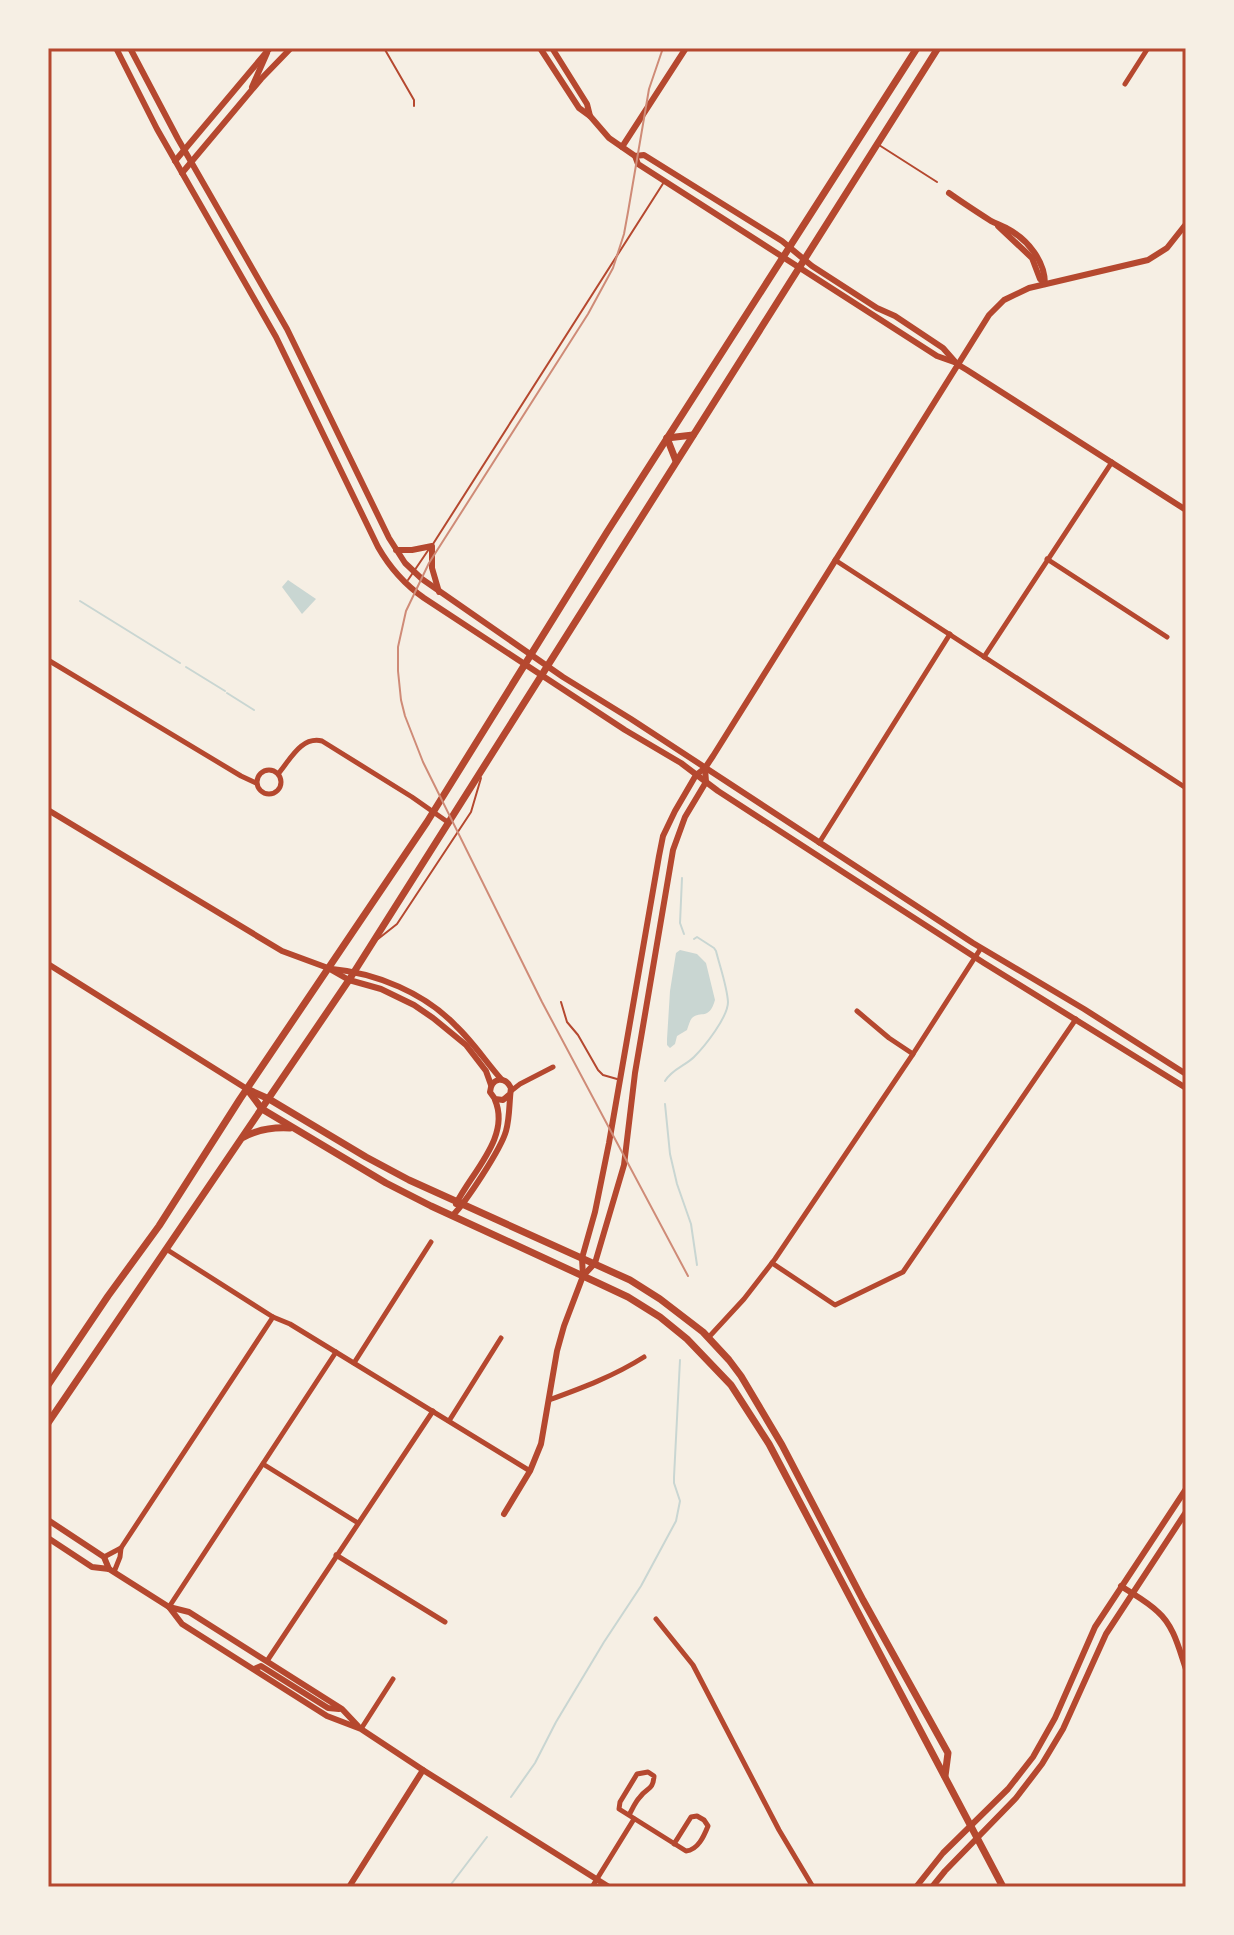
<svg xmlns="http://www.w3.org/2000/svg" width="1234" height="1935" font-family="'Sofia Sans Condensed',sans-serif">
<rect width="100%" height="100%" fill="#f6efe4"/>
<g fill="#c9d6d2">
<path d="M288,580L316,599L302,614L282,587Z"/>
<path d="M680,950L697,954L706,963L715,1000C709,1021 701,1010 692,1018C690,1020 688,1027 687,1030L677,1036L675,1044L670,1048L667,1045V1039L670,991L676,953Z"/>
</g>
<g fill="none" stroke-linecap="round" stroke-linejoin="round">
<g stroke="#c9d6d2" stroke-width="2">
<path d="M80,601L180,663"/>
<path d="M186,667L225,691"/>
<path d="M227,693L254,710"/>
<path d="M682,878L680,923L684,934"/>
<path d="M665,1081C672,1069 685,1066 694,1057C705,1046 728,1017 728,1002C727,986 720,967 716,951L714,948L697,937L694,939"/>
<path d="M665,1104L670,1154L677,1184L691,1224L697,1265"/>
<path d="M511,1797L535,1763L556,1722L604,1642L641,1586L676,1521L680,1501L674,1483V1477L680,1360"/>
<path d="M449,1887L487,1837"/>
</g>
<g stroke="#b5482f" stroke-width="2">
<path d="M384,48L414,100V106"/>
<path d="M879,145L937,182"/>
<path d="M433,544L664,182"/>
<path d="M408,580L429,549"/>
<path d="M378,939L397,924L471,812L481,778"/>
<path d="M561,1002L567,1022L578,1035L598,1070L603,1075L617,1079"/>
</g>
<g stroke="#b5482f" stroke-width="5">
<path d="M1125,84L1148,48"/>
<path d="M1047,559L1167,637"/>
<path d="M835,560L1186,788"/>
<path d="M984,657L1112,462"/>
<path d="M48,660L241,776L256,783"/>
<circle cx="269" cy="782" r="12"/>
<path d="M278,774C290,760 301,736 322,741L412,797L449,823"/>
<path d="M819,843L950,634"/>
<path d="M857,1011L889,1038L913,1054"/>
<path d="M511,1091L520,1084L553,1067"/>
<path d="M166,1249L273,1317L290,1324L530,1471"/>
<path d="M772,1263L835,1305L903,1272L1076,1019"/>
<path d="M708,1338L744,1299L775,1259L913,1054L981,948"/>
<path d="M354,1363L431,1242"/>
<path d="M549,1400C582,1388 614,1376 644,1357"/>
<path d="M449,1421L501,1338"/>
<path d="M263,1464L358,1523"/>
<path d="M336,1555L445,1622"/>
<path d="M104,1557L121,1548"/>
<path d="M114,1572L120,1557L121,1548L273,1317"/>
<path d="M169,1607L336,1352"/>
<path d="M656,1619L693,1665L779,1830L813,1887"/>
<path d="M267,1661L433,1411"/>
<path d="M361,1729L393,1679"/>
<path d="M629,1815C632,1810 635,1802 640,1797C647,1787 653,1791 654,1776L648,1772L637,1774L620,1802L619,1809L686,1851C698,1850 704,1836 708,1826L704,1820L697,1816L691,1817L674,1844"/>
<path d="M592,1887L634,1819"/>
</g>
<g stroke="#b5482f" stroke-width="6">
<path d="M540,48L579,108L590,116L609,138L635,156L638,164L937,356L954,362"/>
<path d="M552,48L587,104L590,116"/>
<path d="M622,147L686,48"/>
<path d="M635,156L644,155L782,241L812,266L877,308L895,316L943,348L957,364L967,370L1186,510"/>
<path d="M949,193C963,203 977,212 991,221C997,224 1003,226 1008,229C1028,240 1045,261 1045,284"/>
<path d="M998,226L1032,258L1040,279L1045,284"/>
<path d="M48,411V416"/>
<path d="M48,810L282,951L328,968L349,980L381,989L414,1005L433,1018L466,1045L486,1071L491,1085"/>
<path d="M48,964L247,1089"/>
<path d="M332,969C376,973 425,993 456,1026C473,1042 486,1062 501,1079"/>
<path d="M456,1204C471,1173 511,1137 495,1100"/>
<path d="M453,1215C466,1202 501,1149 506,1131C510,1117 509,1102 511,1088C505,1075 491,1078 490,1092L495,1099L503,1100L510,1094"/>
<path d="M504,1514L530,1471L541,1444L557,1351L564,1326L583,1276"/>
<path d="M1121,1586C1133,1594 1148,1602 1158,1612C1174,1626 1179,1649 1186,1669"/>
<path d="M349,1887L423,1770"/>
</g>
<g stroke="#b5482f" stroke-width="6">
<path d="M116,48L157,129L276,337L378,547C390,568 404,584 424,598L625,730L681,763L718,791L846,874L984,963L1186,1088"/>
<path d="M130,48L178,139L287,329L389,538L405,563L422,579L563,677L631,719L973,943L1084,1009L1186,1074"/>
<path d="M252,87L267,53"/>
<path d="M175,161L270,48"/>
<path d="M182,173L261,79L291,48"/>
<path d="M396,550H412L432,546V568L439,592"/>
<path d="M583,1276L582,1258L595,1212L609,1143L659,856L663,836L675,811L696,775L705,768L713,756L989,315L1004,300L1029,288L1148,260L1167,248L1186,224"/>
<path d="M583,1276L595,1263L624,1165L635,1073L673,850L685,817L706,782L705,768"/>
<path d="M48,1520L104,1557L109,1569"/>
<path d="M48,1538L92,1567L109,1569L169,1607L189,1612L342,1709L358,1726"/>
<path d="M169,1607L182,1624L245,1664L327,1716L361,1729L423,1770L609,1887"/>
<path d="M254,1669L261,1666L328,1708L339,1709"/>
<path d="M916,1887L943,1853L1008,1789L1033,1757L1055,1718L1095,1627L1186,1489"/>
<path d="M932,1887L945,1871L1016,1798L1042,1764L1063,1729L1106,1634L1186,1512"/>
</g>
<g stroke="#b5482f" stroke-width="7">
<path d="M667,438L693,435"/>
<path d="M667,438L676,461"/>
<path d="M247,1089L262,1109L386,1183L431,1206L596,1282L628,1297L660,1317L687,1339L731,1385L769,1444L1003,1887"/>
<path d="M249,1090L269,1099L366,1157L409,1180L630,1280L660,1299L703,1332L729,1360L741,1376L782,1445L863,1600L948,1753L945,1776"/>
<path d="M244,1137C259,1129 273,1127 290,1128"/>
<path d="M48,1385L108,1296L159,1226L240,1099L427,822L607,532L917,48"/>
<path d="M48,1423L349,980L938,48"/>
</g>
<path stroke="#cf8b77" stroke-width="2" d="M663,48L649,89L628,212L624,234L613,268L588,314L429,563L406,611L398,647V671L401,700L405,716L423,762L542,1002L688,1276"/>
</g>
<rect width="1234" height="1935" fill="none" stroke="#f6efe4" stroke-width="100"/>
<rect x="50" y="50" width="1134" height="1835" fill="none" stroke="#b5482f" stroke-width="3"/>
</svg>
